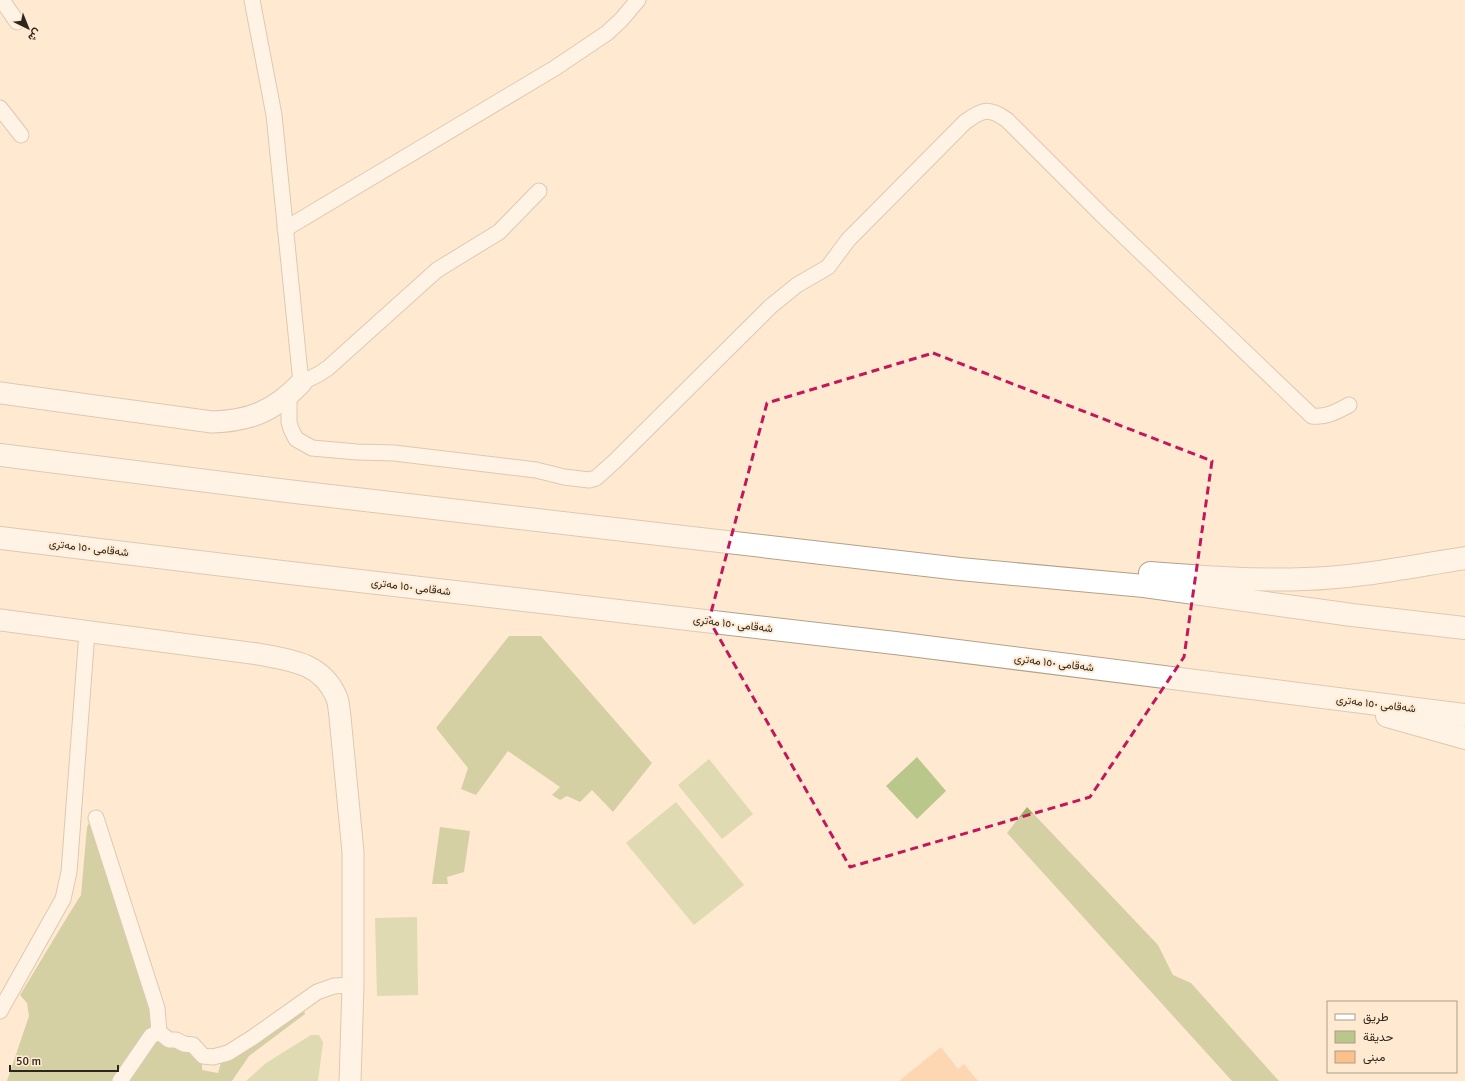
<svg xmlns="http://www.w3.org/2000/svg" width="1465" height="1081" font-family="Signika,Vazirmatn,sans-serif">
<rect width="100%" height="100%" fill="#ffead1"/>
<g fill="#b9c78b">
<path d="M917,757L946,791L917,819L886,786Z"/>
<path d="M709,759L753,814L722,839L678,785Z"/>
<path d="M676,802L744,885L694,925L626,843Z"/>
<path d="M417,917L418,995L377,996L375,918Z"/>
<path d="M311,1035H319L323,1042L318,1081H246L266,1063Z"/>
</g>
<g fill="#a2b26b">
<path d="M509,636H541L652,763L613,812L592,790L580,802L567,796L560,800L552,795L560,787L508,751L476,795L461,789L468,768L436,728Z"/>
<path d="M1027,807L1158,945L1173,975L1191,983L1279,1081H1232L1007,833Z"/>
<path d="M92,818L154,1021L115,1081H7L29,1016L27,1003L20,995L69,914L81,895L87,827Z"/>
<path d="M440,827L470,831L464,872L447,877L448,884H432Z"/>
<path d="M303,1007L305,1014L249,1056L232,1081H122L157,1038L180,1047L202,1062V1070L218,1073L222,1059Z"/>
</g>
<path fill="#fbc18b" d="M941,1047L958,1069L964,1064L978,1081H899Z"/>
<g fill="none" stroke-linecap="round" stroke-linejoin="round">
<g stroke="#b4a189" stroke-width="17">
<g id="street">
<path d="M2,0L17,22"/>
<path d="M252,0L274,115L301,383L319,374L328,368L437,270L499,232L539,191"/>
<path d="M0,108L21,135"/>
<path d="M285,229L555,68L607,33L621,20L638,0"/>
<path d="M289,395V422L291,429L296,439L312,448L357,452L394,453L536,470L564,477L589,480L596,478L615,461L771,306L797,285L828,267L848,240L965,122C983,109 989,107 1007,120L1103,216L1312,416C1326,418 1338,411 1349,405"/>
<path d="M96,818L157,1008L159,1032"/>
<path d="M0,1011L63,899L69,872L87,632"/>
<path d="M120,1081L151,1036L159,1032L169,1040H176L184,1044L193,1045L203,1056L213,1057L228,1053L252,1038L317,992L334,986L353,985"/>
</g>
</g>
<g stroke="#b4a189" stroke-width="23">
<g id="secondary">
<path d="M0,393L212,422C250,421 274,411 301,383"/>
<path d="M0,620L258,654C289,660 321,662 336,696C339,702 339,710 340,717L353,852V985L350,1081"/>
</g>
</g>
<g stroke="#b4a189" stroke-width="24">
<g id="highway">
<path d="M0,455L287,491L960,569L1144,586L1352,615L1465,628"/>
<path d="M0,538L282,572L895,643L1465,715"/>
<path d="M1150,573C1201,577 1253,581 1305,579C1357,578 1413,566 1465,558"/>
<path d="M1387,716L1465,738"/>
</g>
</g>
<use href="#street" stroke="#fff" stroke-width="15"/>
<use href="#secondary" stroke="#fff" stroke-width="21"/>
<use href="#highway" stroke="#fff" stroke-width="22"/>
</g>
<path d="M0 0H1465V1081H0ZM933,353L1212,461L1184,657L1090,797L850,867L709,620L767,403Z" fill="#ffead1" fill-opacity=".55" fill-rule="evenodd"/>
<path fill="none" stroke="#c2185b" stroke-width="3" stroke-dasharray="8 5" stroke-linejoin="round" d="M933,353L1212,461L1184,657L1090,797L850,867L709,620L767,403Z"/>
<g text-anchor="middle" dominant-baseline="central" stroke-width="4" stroke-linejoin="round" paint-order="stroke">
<g font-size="11" fill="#2e261d" stroke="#ffead1">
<text transform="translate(89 548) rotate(7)">شەقامی ١٥٠ مەتری</text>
<text transform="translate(411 587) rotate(7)">شەقامی ١٥٠ مەتری</text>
<text transform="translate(733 624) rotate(7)">شەقامی ١٥٠ مەتری</text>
<text transform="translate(1054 663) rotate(7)">شەقامی ١٥٠ مەتری</text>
<text transform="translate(1376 704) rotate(7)">شەقامی ١٥٠ مەتری</text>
</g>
</g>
<rect x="1327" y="1001" width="130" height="72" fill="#ffead1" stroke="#ab9c89"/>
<rect x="1335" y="1014" width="20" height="6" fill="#ffffff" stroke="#ab9c89"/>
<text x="1363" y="1021" font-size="12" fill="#2e261d">طريق</text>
<rect x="1335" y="1031" width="20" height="12" fill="#b9c78b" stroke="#ab9c89"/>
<text x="1363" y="1041" font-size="12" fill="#2e261d">حديقة</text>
<rect x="1335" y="1051" width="20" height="12" fill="#fbc18b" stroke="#ab9c89"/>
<text x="1363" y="1061" font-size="12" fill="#2e261d">مبنى</text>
<g transform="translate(28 28) rotate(137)" stroke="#ffead1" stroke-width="3" paint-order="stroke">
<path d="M0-3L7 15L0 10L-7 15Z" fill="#2e261d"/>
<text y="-6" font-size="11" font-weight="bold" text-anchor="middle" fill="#2e261d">ش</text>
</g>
<path d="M10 1065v6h108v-6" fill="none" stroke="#2e261d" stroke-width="2"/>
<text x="16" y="1065" font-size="12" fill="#2e261d" stroke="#ffead1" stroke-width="3" paint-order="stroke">50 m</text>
</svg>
